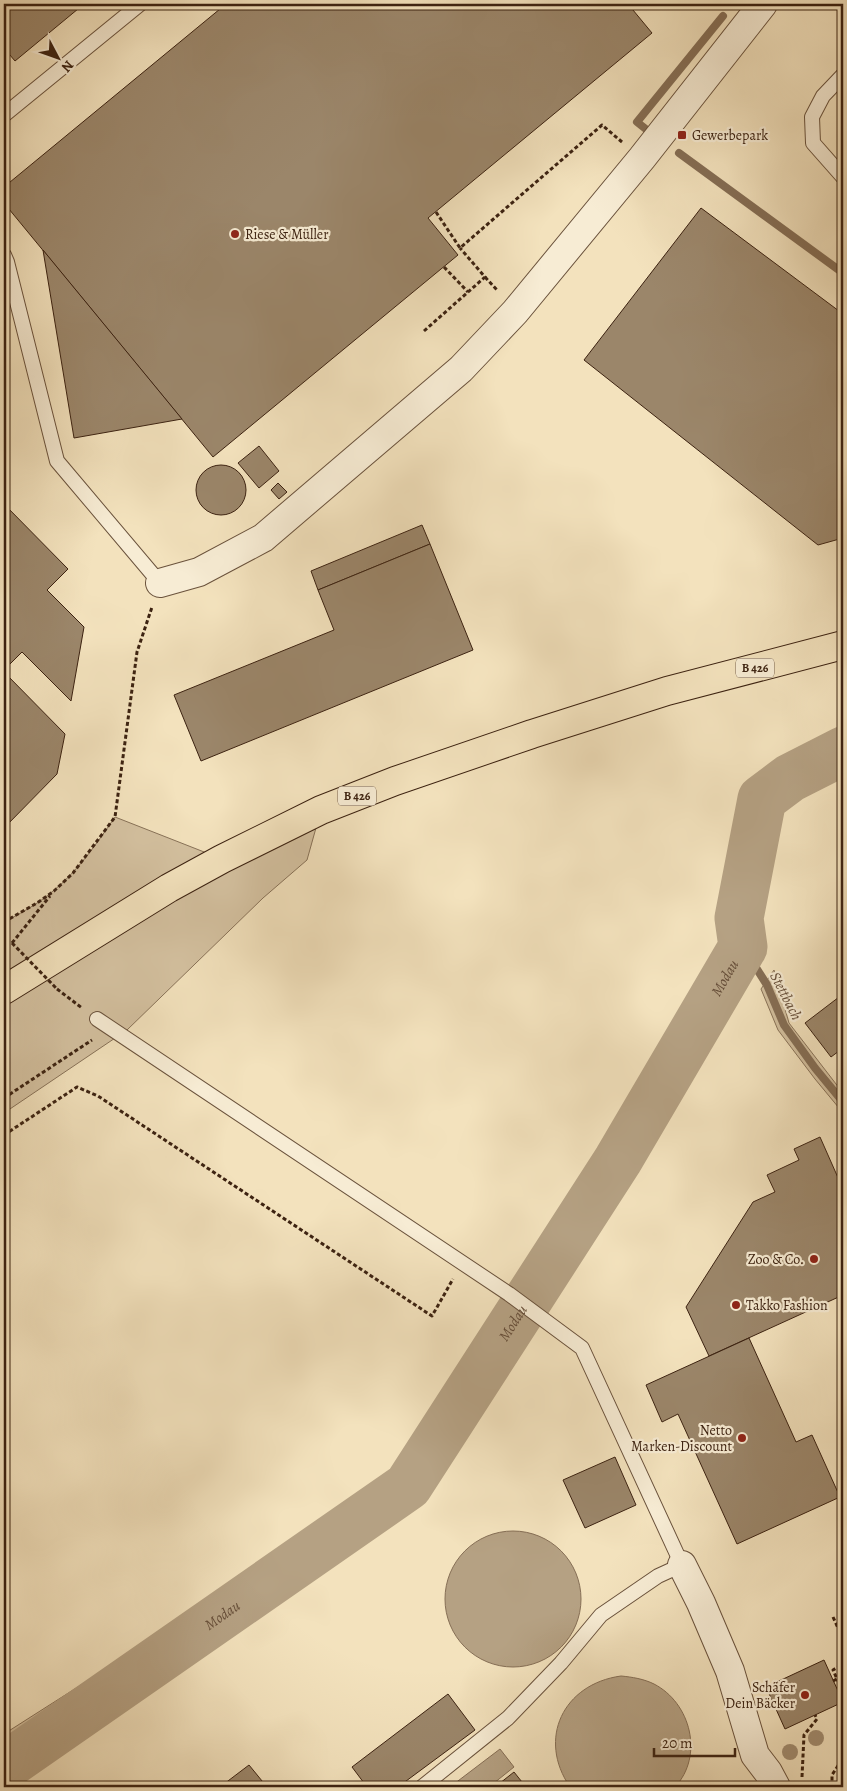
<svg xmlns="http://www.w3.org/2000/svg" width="847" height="1791" font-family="Alegreya,serif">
<rect width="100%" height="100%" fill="#f3e2bd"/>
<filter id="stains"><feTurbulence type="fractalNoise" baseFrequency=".004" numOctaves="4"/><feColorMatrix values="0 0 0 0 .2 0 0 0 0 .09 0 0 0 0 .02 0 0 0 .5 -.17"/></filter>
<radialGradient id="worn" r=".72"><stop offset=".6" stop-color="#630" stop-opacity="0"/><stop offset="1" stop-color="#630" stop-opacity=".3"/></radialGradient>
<g fill="#d4c1a0" stroke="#887258">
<path d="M321,810L307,860L263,898L127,1030L4,1113V922C21,913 38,904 53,891C78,871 97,843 115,817L222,859Z"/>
<path d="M774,970L789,1023L843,1093V1117L839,1108L815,1079L778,1030L761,989Z"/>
<path d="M400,1468L408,1486L425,1494L11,1787H4V1734L150,1641L315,1543L359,1509L382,1488Z"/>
</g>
<g fill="#b5a183" stroke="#856e55">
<circle cx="513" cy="1599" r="68"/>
<path d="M621,1676C632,1677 644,1679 654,1684C691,1703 704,1756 675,1787H570C537,1739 563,1684 621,1676Z"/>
<path d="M500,1749L514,1767L489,1787H450Z"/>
</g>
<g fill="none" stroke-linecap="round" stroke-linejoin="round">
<g stroke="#856e55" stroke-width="8">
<path d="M647,130L637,122L723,16"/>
<path d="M679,153L843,273"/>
<path d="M743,947L767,985L784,1025L815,1068L843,1102"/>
</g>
<path stroke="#b5a183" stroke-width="49" id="s1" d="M4,1767L408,1486L618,1160L743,947L739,918L762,799L790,778L843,751"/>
</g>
<g fill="#9b866a" stroke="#3c2211">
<path d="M4,4H84L15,61L4,48Z"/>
<path d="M226,4H628L652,33L428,218L458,255L213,457L4,203V187Z"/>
<path d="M701,208L843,314V538L818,545L584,360Z"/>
<path d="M43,250L182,419L74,438Z"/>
<path d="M259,446L279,471L259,488L238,463Z"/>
<circle cx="221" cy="490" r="25"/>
<path d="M278,483L287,492L279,499L271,490Z"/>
<path d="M4,504L68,569L47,590L84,627L71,701L22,652L4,670Z"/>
<path d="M422,525L430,544L318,590L311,571Z"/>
<path d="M430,544L473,650L201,761L174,695L334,630L318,590Z"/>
<path d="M4,672L65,734L57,774L4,828Z"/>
<path d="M843,994V1048L831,1057L805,1023Z"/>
<path d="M820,1137L843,1189V1295L709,1356L686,1307L753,1202L775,1192L767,1175L799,1160L794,1149Z"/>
<path d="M749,1338L796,1442L812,1435L840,1497L737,1544L678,1414L662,1422L646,1385Z"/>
<path d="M615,1457L636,1505L585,1528L563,1480Z"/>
<path d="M824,1660L843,1702L785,1729L766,1687Z"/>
<path d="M448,1694L475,1730L398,1787H367L352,1767Z"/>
<path d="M249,1765L267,1787H220Z"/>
<path d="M514,1772L526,1787H495Z"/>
</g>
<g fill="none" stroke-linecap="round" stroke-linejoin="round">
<g stroke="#6a523c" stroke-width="16">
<g id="lane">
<path d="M843,75L823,96L812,117L813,143L843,177"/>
<path d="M4,115L140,4"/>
<path d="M4,255L7,262L57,461L160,583"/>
<path d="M97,1019L509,1294L582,1348L682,1565L658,1576L601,1615L561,1663L508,1718L422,1787"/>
</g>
</g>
<g stroke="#6a523c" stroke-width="30">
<g id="street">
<path d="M160,583L199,572L263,538L461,369L515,312L642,158L763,4"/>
<path d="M682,1565L701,1603L730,1671L755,1755L768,1772L776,1787"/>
</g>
</g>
<g stroke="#3c2211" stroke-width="30">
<path id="primary" d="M4,990L169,888L222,859L321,810L395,781L532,734L667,691L843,645"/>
</g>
<g stroke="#3c2211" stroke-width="3" stroke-dasharray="4 2.5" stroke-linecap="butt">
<path d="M436,212L460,248L602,125L622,142"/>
<path d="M444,267L468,292"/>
<path d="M485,277L497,290"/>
<path d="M424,331L485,277L460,248"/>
<path d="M4,922L37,903L54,891L73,873L115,817L137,652L152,607"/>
<path d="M12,943L50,896"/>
<path d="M57,989L82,1008"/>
<path d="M4,1098L92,1040"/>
<path d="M4,1135L77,1087L98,1096L432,1316L453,1279"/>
<path d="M833,1617L843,1639"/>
<path d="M837,1679L840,1685L843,1684"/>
<path d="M833,1681L837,1679L833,1670L843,1664"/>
<path d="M802,1777L804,1735L817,1719L815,1715"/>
<path d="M832,1787V1775L843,1758"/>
</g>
<use href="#lane" stroke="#f7ecd4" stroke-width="14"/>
<use href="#street" stroke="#f7ecd4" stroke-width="28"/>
<use href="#primary" stroke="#f3e2bd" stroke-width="28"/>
<path stroke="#3c2211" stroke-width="3" stroke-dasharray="4 2.5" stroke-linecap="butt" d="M12,943L57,989"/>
</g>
<g fill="#a38e72">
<circle cx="816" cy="1738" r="8"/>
<circle cx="790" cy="1752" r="8"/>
</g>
<g fill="#8f2418" stroke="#f7ecd4" stroke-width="2">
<rect x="677" y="130" width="10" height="10" rx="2.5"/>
<circle cx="235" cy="234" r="5"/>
<circle cx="814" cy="1259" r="5"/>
<circle cx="736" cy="1305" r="5"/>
<circle cx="742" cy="1438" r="5"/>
<circle cx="805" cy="1695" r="5"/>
</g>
<g text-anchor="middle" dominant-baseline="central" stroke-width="4.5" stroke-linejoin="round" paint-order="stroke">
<g fill="#f7ecd4" stroke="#745f4c" stroke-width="1">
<rect x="736" y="658.5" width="38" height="19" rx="4"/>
<rect x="338" y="786.5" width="38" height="19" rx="4"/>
</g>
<g font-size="12" font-weight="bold" fill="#3c2211">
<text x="755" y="668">B 426</text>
<text x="357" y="796">B 426</text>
</g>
<g font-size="14" fill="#3c2211" stroke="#f7ecd4" text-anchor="start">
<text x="692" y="135">Gewerbepark</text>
<text x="245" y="234">Riese &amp; Müller</text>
<text x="804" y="1259" text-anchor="end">Zoo &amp; Co.</text>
<text x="746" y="1305">Takko Fashion</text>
<text x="732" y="1430" text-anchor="end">Netto<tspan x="732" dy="16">Marken-Discount</tspan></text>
<text x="795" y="1687" text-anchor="end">Schäfer<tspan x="795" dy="16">Dein Bäcker</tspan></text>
</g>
<g font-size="15" font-style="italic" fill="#664e39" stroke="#f7ecd4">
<text stroke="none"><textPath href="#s1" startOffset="1091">Modau</textPath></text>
<text transform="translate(786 996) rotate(63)">Stettbach</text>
<text stroke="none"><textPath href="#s1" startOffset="686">Modau</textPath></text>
<text stroke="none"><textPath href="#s1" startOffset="266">Modau</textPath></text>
</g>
</g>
<rect width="847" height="1791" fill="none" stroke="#f3e2bd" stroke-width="20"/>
<rect x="5" y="5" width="837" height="1781" fill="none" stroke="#3c2211" stroke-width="2.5"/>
<rect x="10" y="10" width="827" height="1771" fill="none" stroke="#3c2211"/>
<g transform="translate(58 58) rotate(131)" stroke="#f7ecd4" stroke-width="4" paint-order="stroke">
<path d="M0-4L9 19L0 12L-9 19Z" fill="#3c2211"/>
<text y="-8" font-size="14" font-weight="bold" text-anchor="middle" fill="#3c2211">N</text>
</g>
<path d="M654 1748v8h81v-8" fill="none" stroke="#3c2211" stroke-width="2.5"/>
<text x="662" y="1748" font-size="15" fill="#3c2211" stroke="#f7ecd4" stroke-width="4" paint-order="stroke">20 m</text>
<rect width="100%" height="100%" filter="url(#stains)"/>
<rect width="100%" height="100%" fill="url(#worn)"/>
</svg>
